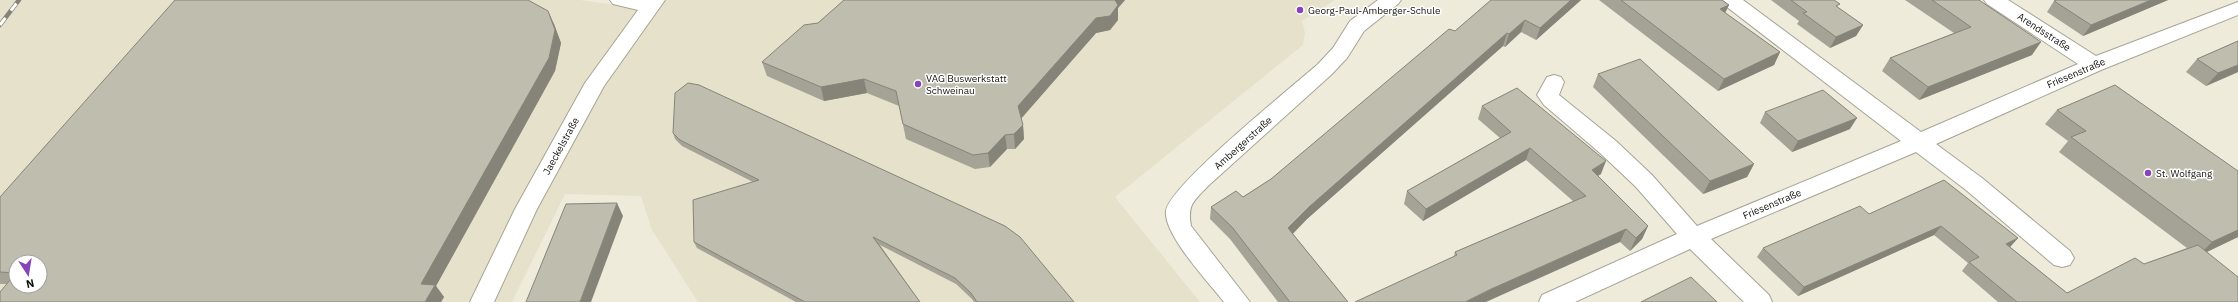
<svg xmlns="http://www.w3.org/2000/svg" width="2238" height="302" font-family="'IBM Plex Sans',sans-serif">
<rect width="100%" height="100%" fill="#eeebdb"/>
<path fill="#e6e1ca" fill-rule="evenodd" d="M0,0H580L652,10L662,0H1335L1302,21L1305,33L1303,45L1115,197L1200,302H698L652,230L641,196L565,194L512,302H0ZM16,262H40V286H16Z"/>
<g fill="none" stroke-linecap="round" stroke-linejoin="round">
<g stroke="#a7a495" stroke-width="2">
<g id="street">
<path d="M610,0H665L604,86L537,209L494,302H470L515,209L585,83L638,10L613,4Z"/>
<path d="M1378,0H1401L1398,4L1364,31L1347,58L1332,74L1208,186C1194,201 1187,204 1191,226L1250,302H1224C1209,283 1163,234 1166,211C1169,186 1292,87 1318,64L1333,48L1350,21Z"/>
<path d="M1720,0H1743L1921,132L2078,64L1987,4L1984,0H2008L2096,56L2238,2V15L2101,70L1936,144L1982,178L2070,251L2074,258L2070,265L2062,267L2054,265L1966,190L1916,152L1711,239L1769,295L1772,302H1744L1690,249L1575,302H1539L1542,295L1677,234L1636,187L1600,153L1544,105L1537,95L1547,77L1554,75L1561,77L1564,82L1559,95L1616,141L1652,175L1697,226L1901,141L1723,4Z"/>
</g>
</g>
<use href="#street" fill="#fff" fill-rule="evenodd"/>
<g stroke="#858378" stroke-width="4.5">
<path id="rail" d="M0,25L19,0"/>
</g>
<use href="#rail" stroke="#fff" stroke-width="3" stroke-dasharray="9" stroke-linecap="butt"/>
</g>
<g fill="#a4a395">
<path d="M844,0H1125L1118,8V20L1110,30L1096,33L1021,118L1023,125L1024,139L1015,149H1007L990,167L975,169L906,139L899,106L867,93L824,101L767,76L762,62L818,23Z"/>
<path d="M1491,0H1581L1536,40L1521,32L1505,47L1503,46L1307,219L1293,234L1348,302H1278L1230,239L1210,219L1211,207L1243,197L1271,179L1455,31Z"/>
<path d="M1599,0H1722L1729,5L1725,13L1780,52L1774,65L1718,91Z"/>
<path d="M1771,0H1834L1838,8L1863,25L1856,36L1830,48L1797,24L1799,21Z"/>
<path d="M1905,0H1979L2032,55L1919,100L1882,71L1890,58L1954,33Z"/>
<path d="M2057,0H2168L2083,36L2047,12L2054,1Z"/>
<path d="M554,24L561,43L555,71L436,286L444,297L441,302H0L7,284H0V197Z"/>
<path d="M2238,41V72L2206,86L2186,72L2197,59Z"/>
<path d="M1598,74L1754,164L1747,177L1703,194L1593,87Z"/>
<path d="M1482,106L1601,174L1598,176L1648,226L1642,239L1630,251L1620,242L1454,256L1455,252L1573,201L1526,160L1423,221L1404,204L1407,191L1500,138L1478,119Z"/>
<path d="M2057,110L2238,171V237L2207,252L2238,302H1998L1962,271L1968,263L1934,235L1798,296L1757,257L1763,248L1869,214L2018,238L2010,247L2067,293L2144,264L2187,248L2059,152L2068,141L2045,124Z"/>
<path d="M1765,112L1850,129L1792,152L1760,123Z"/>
<path d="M673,133L1074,302H974L972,299L956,284L880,245L920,302H796L697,248L694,242L753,182L682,146L675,139Z"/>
</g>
<g fill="#868479">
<path d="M1114,0H1125L1118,8V20L1110,30L1096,33L1020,120L1018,106L1096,18Z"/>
<path d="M1571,0H1581L1536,40L1540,28Z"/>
<path d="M2151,0H2168L2083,36L2091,25Z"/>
<path d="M1729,5L1723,17L1720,9Z"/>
<path d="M548,11L554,24L561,43L555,71L436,286L444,297L441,302H425L421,284Z"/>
<path d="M1525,20L1521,32L1505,47L1509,34Z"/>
<path d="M1863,25L1856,36L1830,48L1836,37Z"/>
<path d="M1507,33L1503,46L1307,219L1286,240L1288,228L1309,207Z"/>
<path d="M2041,42L2032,55L1919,100L1928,87Z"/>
<path d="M1780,52L1774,65L1718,91L1724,79Z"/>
<path d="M2238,65V72L2206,86L2218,73Z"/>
<path d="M864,79L867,93L824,101L821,87Z"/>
<path d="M1857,118L1850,129L1792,152L1798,141Z"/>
<path d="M1023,125L1024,139L1015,149L1014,134Z"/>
<path d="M1005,135L1007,149L990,167L988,153Z"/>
<path d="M1530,148L1526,160L1423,221L1426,209Z"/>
<path d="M1606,161L1601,174L1586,182L1592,170Z"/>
<path d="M1754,164L1747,177L1703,194L1710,181Z"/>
<path d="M617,203L623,216L591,302H580Z"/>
<path d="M1648,226L1642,239L1630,251L1636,238Z"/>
<path d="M1941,226L1934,235L1798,296L1804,287Z"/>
<path d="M1626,229L1620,242L1486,302H1465L1489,290Z"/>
<path d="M2238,230V237L2198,256L2212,242Z"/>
<path d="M2018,238L2010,247L2006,244Z"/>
</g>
<g fill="#bfbdad" stroke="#868479">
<path d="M175,0H528L548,11L555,30L549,58L421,284L435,285L425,302H0V292L16,273V286H40V262H16V273L0,272V197Z"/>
<path d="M844,0H1115L1118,5L1110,16L1096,18L1018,106L1023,125L1014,134L1005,135L988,153L973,155L903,124L896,91L864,79L821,87L762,62L804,25L818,23Z"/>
<path d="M1491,0H1571L1540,28L1525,20L1509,34L1507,33L1309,207L1288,228L1348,302H1290L1232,227L1211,207L1236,191L1243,197L1271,179L1449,29L1455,31Z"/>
<path d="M1621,0H1722L1729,5L1720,9L1780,52L1724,79Z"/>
<path d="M1791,0H1834L1840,4L1836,6L1863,25L1836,37L1803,13L1807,12Z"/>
<path d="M1932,0H1979L2041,42L1928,87L1890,58L1971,27Z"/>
<path d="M2057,0H2151L2091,25L2054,1Z"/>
<path d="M2238,41V65L2218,73L2197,59Z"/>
<path d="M1640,59L1754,164L1710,181L1598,74Z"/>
<path d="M688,83L699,85L1005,226L1020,237L1074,302H977L971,293L955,278L873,237L920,302H805L694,242L693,200L759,180L680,140L673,133L675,93Z"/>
<path d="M2115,85L2238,171V230L2212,242L2071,137L2086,131L2057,110Z"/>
<path d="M1517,88L1606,161L1592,170L1648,226L1636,238L1626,229L1489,290L1465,302H1355L1457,255L1455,252L1586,196L1530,148L1426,209L1407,191L1511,132L1482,106Z"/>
<path d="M1823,90L1857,118L1798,141L1765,112Z"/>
<path d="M1944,180L2018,238L2006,244L2067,293L2135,258L2144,264L2198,245L2238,277V302H2017L1969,262L1979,257L1941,226L1804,287L1763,248L1860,206L1869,214Z"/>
<path d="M617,203L580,302H526L566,204Z"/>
<path d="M1691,277L1717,302H1641Z"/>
</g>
<g fill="#8743b8" stroke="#fff" stroke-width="1.5">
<circle cx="1300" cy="10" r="4"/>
<circle cx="918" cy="84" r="4"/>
<circle cx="2148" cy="173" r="4"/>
</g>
<g text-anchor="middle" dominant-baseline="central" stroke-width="3" stroke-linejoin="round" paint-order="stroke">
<g font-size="10" fill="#13120d" stroke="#fff" text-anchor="start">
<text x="1308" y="10">Georg-Paul-Amberger-Schule</text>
<text x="926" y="78">VAG Buswerkstatt<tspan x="926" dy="12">Schweinau</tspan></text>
<text x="2156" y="173">St. Wolfgang</text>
</g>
<g font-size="10" fill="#13120d" stroke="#fff">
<text transform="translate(2044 32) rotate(33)">Arendsstraße</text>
<text transform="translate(2076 73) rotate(-23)">Friesenstraße</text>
<text transform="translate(1243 143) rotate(-42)">Ambergerstraße</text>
<text transform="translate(561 146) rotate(-61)">Jaeckelstraße</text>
<text transform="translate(1772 204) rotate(-23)">Friesenstraße</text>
</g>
</g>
<g transform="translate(28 274) rotate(168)"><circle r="19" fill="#ffffff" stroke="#a1a09e"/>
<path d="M0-3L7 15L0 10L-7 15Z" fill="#8743b8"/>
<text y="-6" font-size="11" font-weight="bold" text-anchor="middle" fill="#13120d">N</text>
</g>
</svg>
